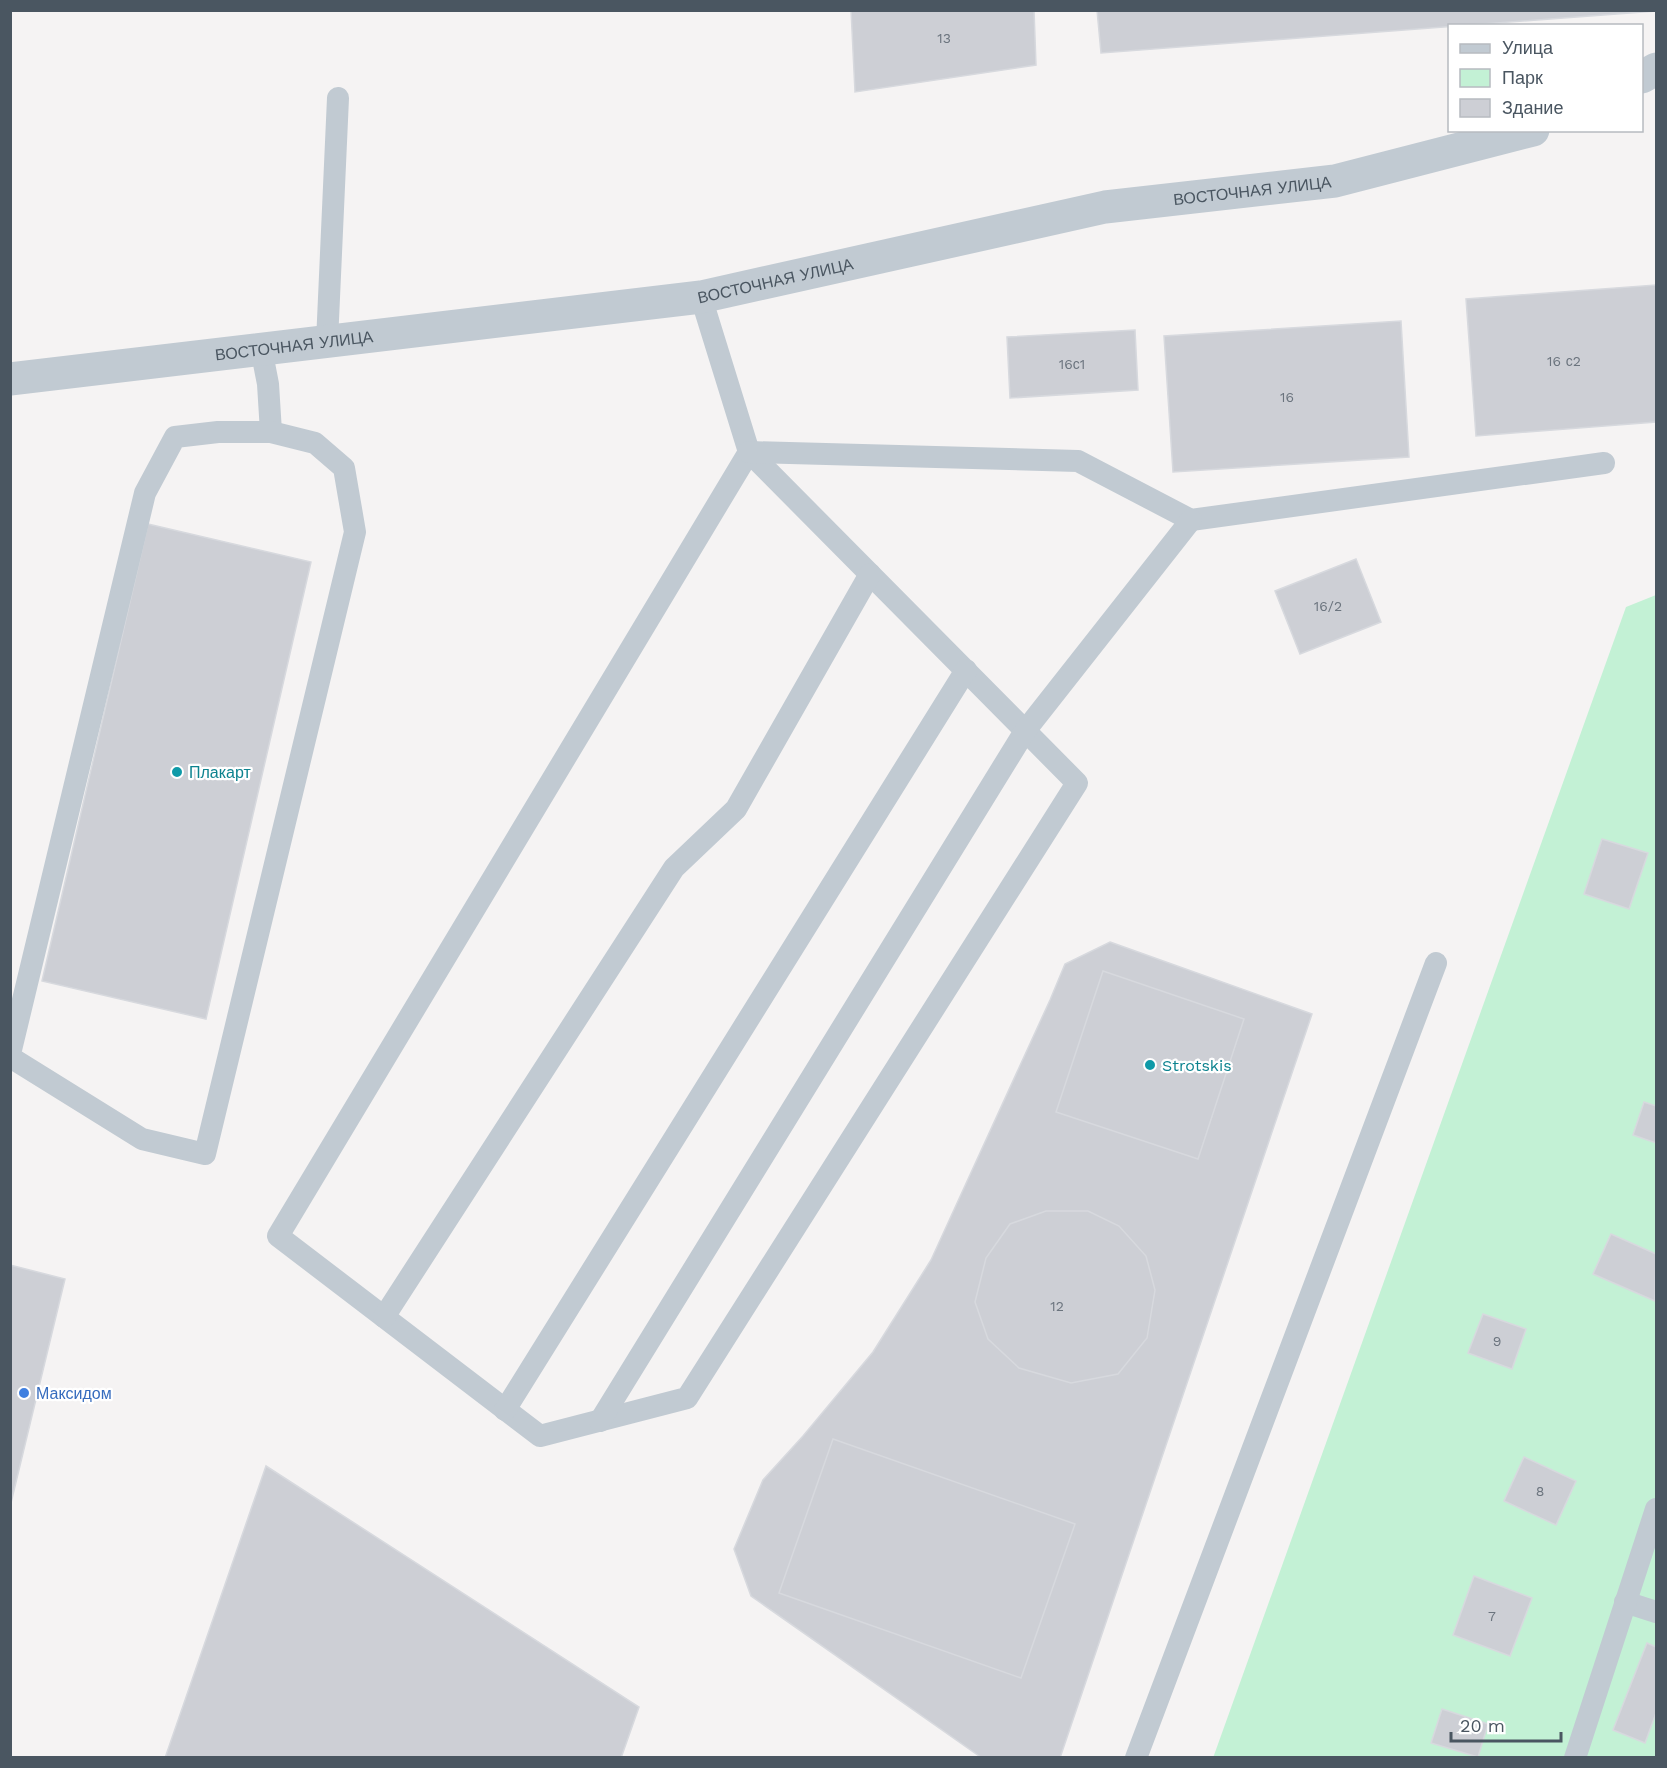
<svg xmlns="http://www.w3.org/2000/svg" width="1667" height="1768" font-family="'Work Sans',sans-serif">
<rect width="100%" height="100%" fill="#f5f3f3"/>
<path fill="#c3f1d5" d="M1656,595V1757L1213,1758L1626,607Z"/>
<g fill="#cdcfd5" stroke="#d7d9de" stroke-width="1.5">
<path d="M851,10H1034L1036,65L855,92Z"/>
<path d="M1097,10H1656V11L1101,53Z"/>
<path d="M1656,285V422L1476,436L1466,299Z"/>
<path d="M1401,321L1409,457L1173,472L1164,336Z"/>
<path d="M1135,330L1138,390L1010,398L1007,337Z"/>
<path d="M148,524L311,562L206,1019L42,981Z"/>
<path d="M1356,559L1381,622L1300,654L1275,591Z"/>
<path d="M1602,839L1648,853L1629,909L1584,894Z"/>
<path d="M1110,942L1312,1014L1060,1758H982L751,1596L734,1549L763,1480L803,1436L873,1352L931,1260L1050,1000L1065,964Z"/>
<path d="M1103,971L1244,1019L1198,1159L1056,1112Z"/>
<path d="M1644,1102L1656,1106V1143L1633,1135Z"/>
<path d="M1046,1211H1088L1119,1226L1146,1256L1155,1290L1147,1338L1118,1374L1071,1383L1019,1368L988,1339L975,1302L986,1258L1010,1224Z"/>
<path d="M1611,1234L1656,1254L1655,1301L1593,1274Z"/>
<path d="M10,1265L65,1279L10,1507Z"/>
<path d="M1483,1314L1526,1329L1512,1369L1468,1353Z"/>
<path d="M833,1439L1075,1524L1021,1678L779,1593Z"/>
<path d="M1524,1457L1576,1481L1556,1525L1504,1501Z"/>
<path d="M266,1466L639,1707L621,1758H165Z"/>
<path d="M1474,1576L1532,1598L1510,1656L1453,1635Z"/>
<path d="M1647,1643L1656,1647V1713L1645,1743L1613,1730Z"/>
<path d="M1442,1709L1488,1724L1478,1757L1431,1743Z"/>
</g>
<g fill="none" stroke-linecap="round" stroke-linejoin="round">
<g stroke="#c1cad2" stroke-width="22">
<path d="M701,297L749,452L278,1236L540,1436L687,1398L1077,783L749,452"/>
<path d="M327,342L338,98"/>
<path d="M261,348L268,384L271,432"/>
<path d="M749,452L1078,461L1191,520L1604,463"/>
<path d="M10,1054L145,493L175,437L218,432H271L315,443L344,468L355,532L205,1154L142,1139L10,1057"/>
<path d="M384,1317L674,868L736,809L870,574"/>
<path d="M505,1410L966,670"/>
<path d="M600,1421L1025,731L1191,520"/>
<path d="M1625,1602L1656,1612"/>
<path d="M1136,1758L1436,963"/>
<path d="M1575,1758L1656,1509"/>
</g>
<g stroke="#c1cad2" stroke-width="33">
<path d="M1642,77L1656,69"/>
<path id="s1" d="M10,379L701,297L1105,207L1335,181L1533,130"/>
</g>
</g>
<g fill="#0f9aa8" stroke="#fff" stroke-width="2">
<circle cx="177" cy="772" r="6"/>
<circle cx="1150" cy="1065" r="6"/>
</g>
<circle fill="#3f7fe0" stroke="#fff" stroke-width="2" cx="24" cy="1393" r="6"/>
<g text-anchor="middle" dominant-baseline="central" stroke-width="4.5" stroke-linejoin="round" paint-order="stroke">
<g font-size="14" fill="#6b747e">
<text x="944" y="38">13</text>
<text x="1564" y="361">16 с2</text>
<text x="1072" y="364">16с1</text>
<text x="1287" y="397">16</text>
<text x="1328" y="606">16/2</text>
<text x="1057" y="1306">12</text>
<text x="1497" y="1341">9</text>
<text x="1540" y="1491">8</text>
<text x="1492" y="1616">7</text>
</g>
<g font-size="16" fill="#4a5661" stroke="#fff">
<text stroke="none"><textPath href="#s1" startOffset="1258">ВОСТОЧНАЯ УЛИЦА</textPath></text>
<text stroke="none"><textPath href="#s1" startOffset="772">ВОСТОЧНАЯ УЛИЦА</textPath></text>
<text stroke="none"><textPath href="#s1" startOffset="286">ВОСТОЧНАЯ УЛИЦА</textPath></text>
</g>
<g font-size="16" fill="#0d838f" stroke="#fff" text-anchor="start">
<text x="189" y="772">Плакарт</text>
<text x="1162" y="1065">Strotskis</text>
</g>
<g font-size="16" fill="#366cbe" stroke="#fff" text-anchor="start">
<text x="36" y="1393">Максидом</text>
</g>
</g>
<rect width="1667" height="1768" fill="none" stroke="#4a5661" stroke-width="24"/>
<rect x="1448" y="24" width="195" height="108" fill="#ffffff" stroke="#b7bbc0" stroke-width="1.5"/>
<rect x="1460" y="44" width="30" height="9" fill="#c1cad2" stroke="#b7bbc0" stroke-width="1.5"/>
<text x="1502" y="54" font-size="18" fill="#4a5661">Улица</text>
<rect x="1460" y="69" width="30" height="18" fill="#c3f1d5" stroke="#b7bbc0" stroke-width="1.5"/>
<text x="1502" y="84" font-size="18" fill="#4a5661">Парк</text>
<rect x="1460" y="99" width="30" height="18" fill="#cdcfd5" stroke="#b7bbc0" stroke-width="1.5"/>
<text x="1502" y="114" font-size="18" fill="#4a5661">Здание</text>
<path d="M1451 1732v9h110v-9" fill="none" stroke="#4a5661" stroke-width="3"/>
<text x="1460" y="1732" font-size="18" fill="#4a5661" stroke="#ffffff" stroke-width="4.5" paint-order="stroke">20 m</text>
</svg>
